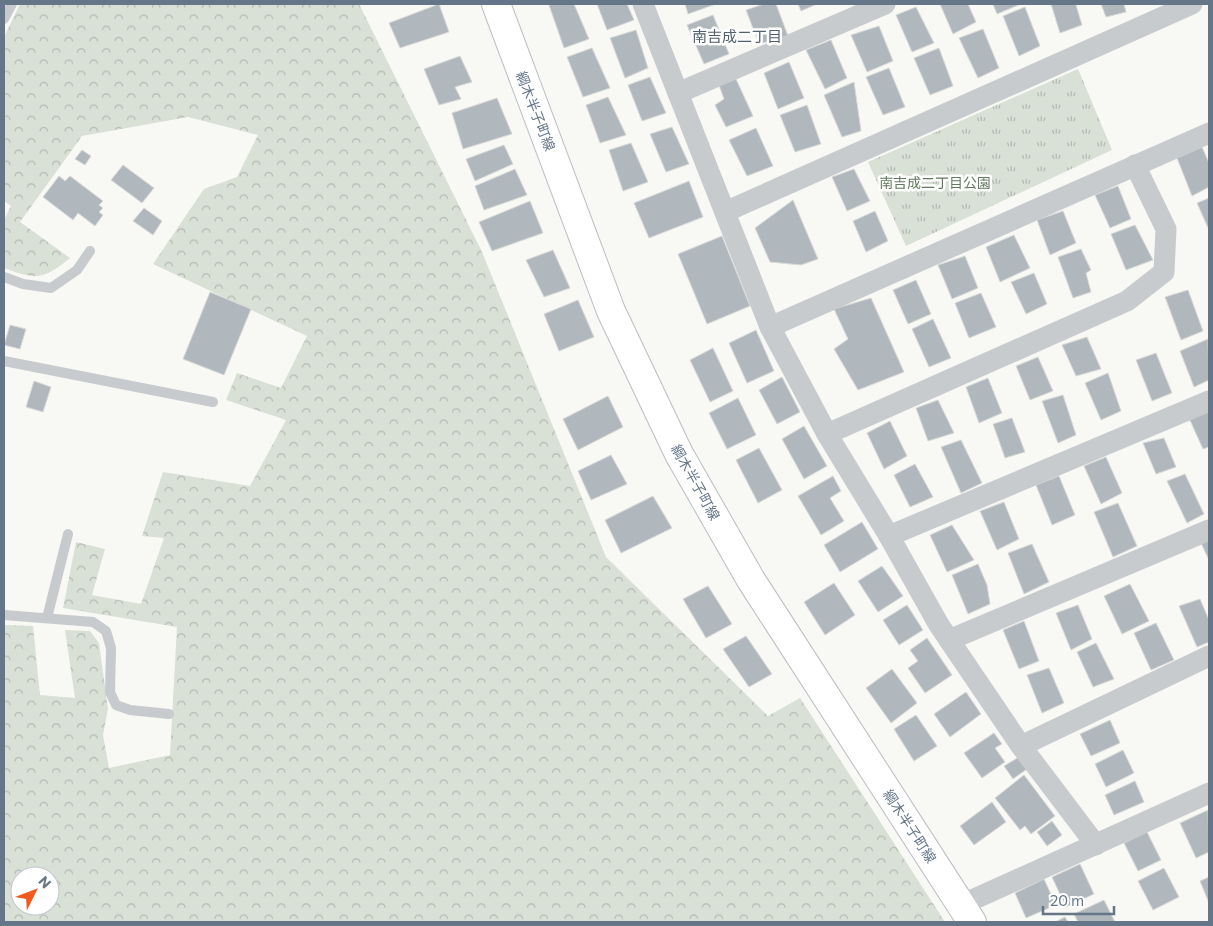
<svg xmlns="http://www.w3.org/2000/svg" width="1213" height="926" font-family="Commissioner,'Noto Sans JP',sans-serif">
<defs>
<pattern id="forest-crowns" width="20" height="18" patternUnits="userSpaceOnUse" patternTransform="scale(1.25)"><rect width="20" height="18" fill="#d9e0d5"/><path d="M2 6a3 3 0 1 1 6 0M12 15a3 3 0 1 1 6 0" fill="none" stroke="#b4bab3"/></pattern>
<pattern id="park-tufts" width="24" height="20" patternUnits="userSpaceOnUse" patternTransform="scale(1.25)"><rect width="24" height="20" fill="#d9e0d5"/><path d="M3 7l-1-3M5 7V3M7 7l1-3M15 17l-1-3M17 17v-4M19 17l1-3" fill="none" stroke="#b4bab3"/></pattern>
</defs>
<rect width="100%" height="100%" fill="#f8f8f5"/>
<path fill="url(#forest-crowns)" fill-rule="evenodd" d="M20,4H359L482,252L606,557L768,716L800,698L945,922H4V625L33,626L40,695L75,698L65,630L90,631L99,643L108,709L103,735L109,768L170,755L177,627L63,608L76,542L105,549L92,595L141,604L164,538L142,536L163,472L250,486L286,420L226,400L237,373L281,388L307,336L153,264L204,189L237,177L258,135L188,117L82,136L20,222L70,258C43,280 36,280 4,268V220L11,206L4,201V37ZM20,876H50V906H20Z"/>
<path fill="url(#park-tufts)" d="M1078,69L1112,150L906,246L868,162Z"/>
<g fill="#b0b8be" stroke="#d9dad7">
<path d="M439,4L449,32L400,48L389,23Z"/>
<path d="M553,4H574L589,39L564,48L549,5Z"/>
<path d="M597,4H627L634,20L607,30Z"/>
<path d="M685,4H716L688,14Z"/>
<path d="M764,4H776L788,36L759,44L746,10Z"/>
<path d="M798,4H817L801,11Z"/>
<path d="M940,4H968L976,22L953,34Z"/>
<path d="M993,4H1021L997,14Z"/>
<path d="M1051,4H1078L1076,5L1082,25L1060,33Z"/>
<path d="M1101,4H1124L1126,12L1106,17Z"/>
<path d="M916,7L934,43L912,52L896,15Z"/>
<path d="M1025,7L1040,46L1019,56L1003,16Z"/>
<path d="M713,15L729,54L704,64L687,25Z"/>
<path d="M879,26L893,61L867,72L851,35Z"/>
<path d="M983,29L999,68L978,78L959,38Z"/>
<path d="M636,30L648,68L625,78L610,38Z"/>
<path d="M831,40L847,78L825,89L806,50Z"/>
<path d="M592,48L610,88L583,97L567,57Z"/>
<path d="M939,48L953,86L930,95L914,58Z"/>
<path d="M460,56L472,82L455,87L461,99L439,105L424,69Z"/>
<path d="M789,62L804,98L778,109L764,73Z"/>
<path d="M889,68L905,107L883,115L866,77Z"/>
<path d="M650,77L666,113L642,121L628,85Z"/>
<path d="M736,79L753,116L726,127L715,105L724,99L719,85Z"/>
<path d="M854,82L861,131L842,137L824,95Z"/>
<path d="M608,97L626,135L600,143L586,105Z"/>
<path d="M497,98L512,134L463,149L452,113Z"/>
<path d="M807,105L821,144L795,152L780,115Z"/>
<path d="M672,127L689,164L666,172L650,134Z"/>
<path d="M756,128L773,166L747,176L729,140Z"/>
<path d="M631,143L648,182L623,191L609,150Z"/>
<path d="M504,145L513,164L475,181L466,159Z"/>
<path d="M1202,147L1209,163V187L1192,196L1177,158Z"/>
<path d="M82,150L91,156L85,165L75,159Z"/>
<path d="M123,165L154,188L142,203L111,180Z"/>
<path d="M515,169L527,195L484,210L475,186Z"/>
<path d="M854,169L870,201L847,211L832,177Z"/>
<path d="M59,176L65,181L70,176L103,201L99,205L103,208L99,212L103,215L95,226L78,213L73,220L43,197Z"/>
<path d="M689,181L703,217L649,238L634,203Z"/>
<path d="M1118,186L1131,219L1110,228L1095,195Z"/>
<path d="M1209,198V230L1197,203Z"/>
<path d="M793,200L818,259L801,265L770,262L755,228Z"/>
<path d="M530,201L543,233L492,251L479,222Z"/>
<path d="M144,208L162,221L153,235L133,221Z"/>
<path d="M875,211L888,241L866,252L853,221Z"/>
<path d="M1063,211L1076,243L1050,255L1037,220Z"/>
<path d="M1135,225L1153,260L1126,270L1111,234Z"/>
<path d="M1014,235L1030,268L1000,282L986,247Z"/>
<path d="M722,236L750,306L707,324L678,254Z"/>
<path d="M1081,249L1091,270L1086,273L1091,292L1073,298L1058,257Z"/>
<path d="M553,250L570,288L544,297L526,260Z"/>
<path d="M965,256L978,288L952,299L938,265Z"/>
<path d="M1034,273L1047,304L1026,314L1011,282Z"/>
<path d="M916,280L931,314L908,324L893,290Z"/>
<path d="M1188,290L1203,331L1181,340L1165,297Z"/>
<path d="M210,292L251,309L224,375L183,359Z"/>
<path d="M981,293L996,327L969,338L955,303Z"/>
<path d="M871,298L904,372L858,390L834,349L848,339L834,309Z"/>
<path d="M578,300L594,337L559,351L544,314Z"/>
<path d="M933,319L951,358L929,367L912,329Z"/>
<path d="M10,325L26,329L20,349L4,345Z"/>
<path d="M756,330L774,371L747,383L729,343Z"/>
<path d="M1087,337L1101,369L1076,376L1062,345Z"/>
<path d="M1208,339L1209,380L1194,387L1180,351Z"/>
<path d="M713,348L733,391L710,402L690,360Z"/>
<path d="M1156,353L1172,393L1152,401L1136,360Z"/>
<path d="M1038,357L1053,391L1030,400L1016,366Z"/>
<path d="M1108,373L1121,411L1101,420L1085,383Z"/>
<path d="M782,377L800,412L777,424L759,390Z"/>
<path d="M988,378L1002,413L979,423L966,387Z"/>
<path d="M34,381L51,387L43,412L26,407Z"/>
<path d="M1063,395L1076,435L1058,443L1042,401Z"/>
<path d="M608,396L623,427L578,450L563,419Z"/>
<path d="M738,398L756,435L727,449L709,413Z"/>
<path d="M938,400L954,433L928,441L916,408Z"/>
<path d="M1209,412V447L1203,449L1189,418Z"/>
<path d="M1012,418L1025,452L1005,458L993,424Z"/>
<path d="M890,421L907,456L884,469L867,433Z"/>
<path d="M804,426L827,466L804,479L782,439Z"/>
<path d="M1164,438L1176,467L1156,474L1143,443Z"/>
<path d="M961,440L982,483L961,493L941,447Z"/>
<path d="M759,448L782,490L758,503L736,460Z"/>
<path d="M611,455L627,484L591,500L578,471Z"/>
<path d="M1106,457L1122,493L1101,504L1084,466Z"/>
<path d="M915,464L933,497L910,507L894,475Z"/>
<path d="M1185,474L1204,514L1187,523L1167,481Z"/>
<path d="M833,476L841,491L830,498L844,521L821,535L798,496Z"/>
<path d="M1059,476L1075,515L1052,525L1036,485Z"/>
<path d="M653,496L672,528L621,553L605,520Z"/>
<path d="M1004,502L1019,539L997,550L980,511Z"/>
<path d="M1118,503L1137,546L1113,557L1094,512Z"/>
<path d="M862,522L878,549L840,572L824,545Z"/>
<path d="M952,525L974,560L947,572L930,535Z"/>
<path d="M1209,540V560L1201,543Z"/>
<path d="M1032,544L1049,582L1024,594L1008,553Z"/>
<path d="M978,564L987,585L990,604L968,614L952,575Z"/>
<path d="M882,566L903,596L878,612L858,581Z"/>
<path d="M834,583L855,615L825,635L804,602Z"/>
<path d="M1130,584L1149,621L1122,634L1104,596Z"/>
<path d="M708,586L732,624L706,638L683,599Z"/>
<path d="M1200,599L1209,620V642L1197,647L1179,606Z"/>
<path d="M907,605L923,630L899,645L883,620Z"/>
<path d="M1078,605L1092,639L1071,650L1056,613Z"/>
<path d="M1024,621L1039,661L1019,669L1003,630Z"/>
<path d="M1156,623L1174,660L1151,670L1134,633Z"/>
<path d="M746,636L772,674L749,687L723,649Z"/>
<path d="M927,638L952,675L925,693L908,668L918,661L910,650Z"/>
<path d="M1096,643L1114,679L1093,687L1077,652Z"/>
<path d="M1049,668L1064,703L1042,713L1027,675Z"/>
<path d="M892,669L917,703L891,723L866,688Z"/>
<path d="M966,692L981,714L950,737L934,714Z"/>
<path d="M916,715L937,746L914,761L894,729Z"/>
<path d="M1110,720L1120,743L1091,756L1080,734Z"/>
<path d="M994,733L1002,744L995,748L1005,762L982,778L964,753Z"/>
<path d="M1123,750L1134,773L1106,787L1095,764Z"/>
<path d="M1019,757L1027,769L1013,779L1004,766Z"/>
<path d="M1024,775L1055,816L1031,834L1025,826L1020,830L995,798Z"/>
<path d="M1135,781L1144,802L1114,815L1105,795Z"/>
<path d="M992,802L1006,822L974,845L960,826Z"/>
<path d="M1208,810L1209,852L1196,858L1180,823Z"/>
<path d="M1052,821L1062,835L1047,846L1037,832Z"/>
<path d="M1147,832L1161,860L1138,871L1124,843Z"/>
<path d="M1080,864L1094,894L1066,907L1052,877Z"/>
<path d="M1164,868L1179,897L1153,910L1138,881Z"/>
<path d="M1209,877V903L1200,881Z"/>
<path d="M1044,879L1056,905L1026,918L1015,893Z"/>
<path d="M1104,900L1115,922H1078L1074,914Z"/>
<path d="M1065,917L1068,922H1055Z"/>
</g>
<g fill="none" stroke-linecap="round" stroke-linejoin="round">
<g stroke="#b9bec3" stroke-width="30">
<path id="secondary" d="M496,4L611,311L679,454L751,580L972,922"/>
</g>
<g stroke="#c7cbce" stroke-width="10">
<path d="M4,19L12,4"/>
<path d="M4,277L23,284L51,288L77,270L90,251"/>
<path d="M4,361L213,402"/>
<path d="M4,615L93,622L106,631L111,648L110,692L116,705L130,710L169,714"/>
<path d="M47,618L68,534"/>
</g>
<g stroke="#c7cbce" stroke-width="21">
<path d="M643,4L770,327L827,434L889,536L939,625L1021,746L1096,845"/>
<path d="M678,93L885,4"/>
<path d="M725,212L1192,4"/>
<path d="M770,327L1209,133"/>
<path d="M827,434L1127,301L1164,272L1166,229L1135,165"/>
<path d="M889,536L1209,401"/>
<path d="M949,640L1209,530"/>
<path d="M1021,746L1209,656"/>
<path d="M961,905L1209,793"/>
</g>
<use href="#secondary" stroke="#fff" stroke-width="28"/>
</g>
<g text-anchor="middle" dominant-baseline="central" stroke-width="5" stroke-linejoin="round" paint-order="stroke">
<g font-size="14" fill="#657688" stroke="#fff">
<text transform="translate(536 111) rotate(69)">綱木半子町線</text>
<text transform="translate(696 482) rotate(61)">綱木半子町線</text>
<text transform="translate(910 826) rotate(57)">綱木半子町線</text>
</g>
<g font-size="14" fill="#647a60" stroke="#fff">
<text x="935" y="182">南吉成二丁目公園</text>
</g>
<g font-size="15" fill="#53606d" stroke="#fff">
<text x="737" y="36">南吉成二丁目</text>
</g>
</g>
<rect width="1213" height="926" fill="none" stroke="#657688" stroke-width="10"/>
<g transform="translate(35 891) rotate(48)"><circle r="24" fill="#ffffff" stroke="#c1c8cf"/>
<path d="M0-4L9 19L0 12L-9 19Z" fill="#f05b1d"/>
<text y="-8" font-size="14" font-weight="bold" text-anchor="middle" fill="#657688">N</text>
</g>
<path d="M1043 906v8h71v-8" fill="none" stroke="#657688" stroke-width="2.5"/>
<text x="1050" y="906" font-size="15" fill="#657688" stroke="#ffffff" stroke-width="4" paint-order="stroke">20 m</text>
</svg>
